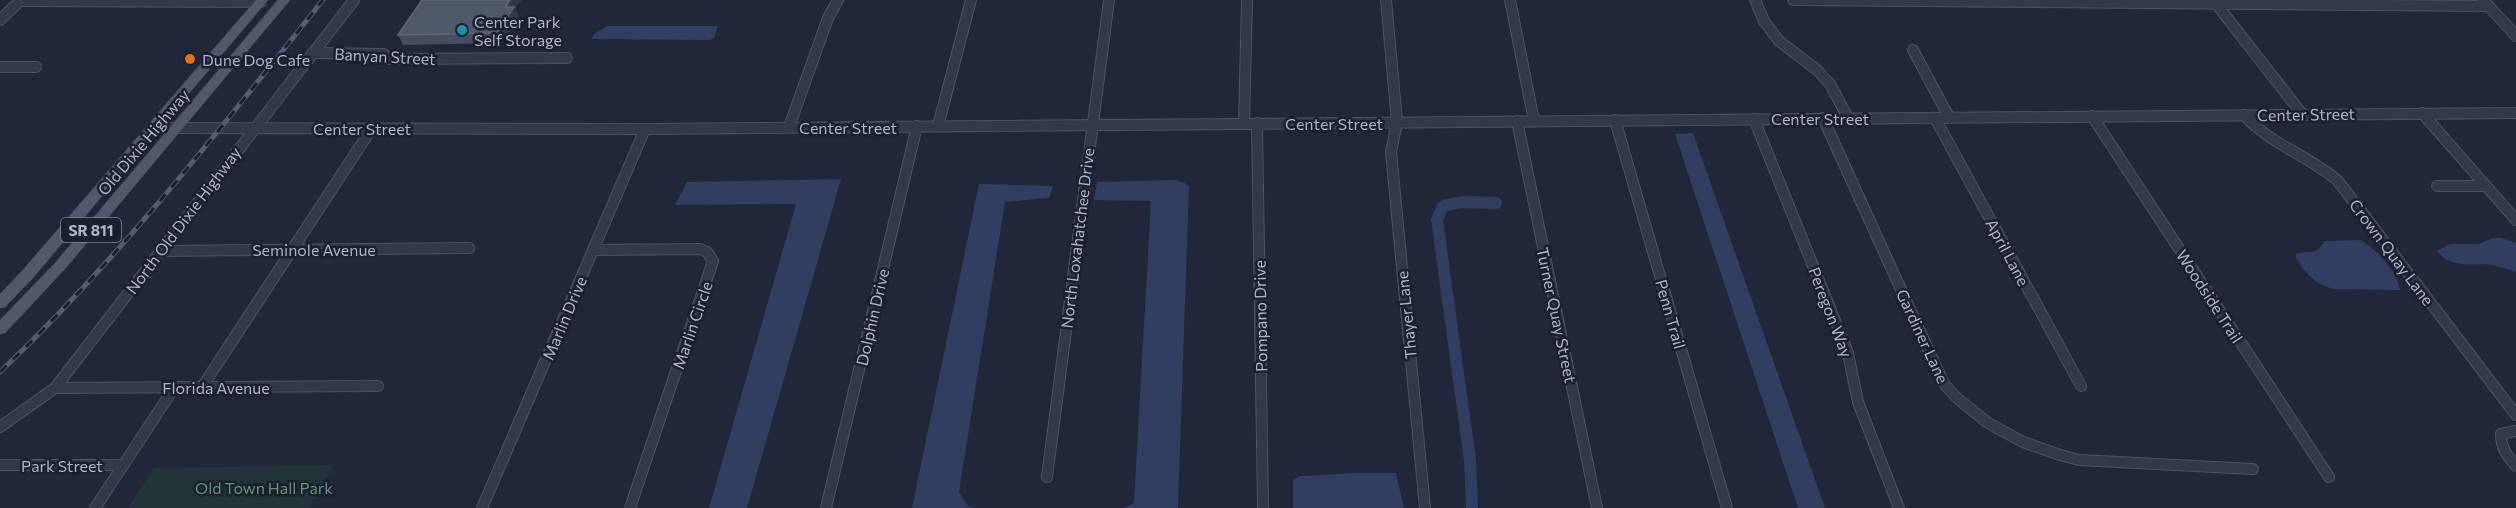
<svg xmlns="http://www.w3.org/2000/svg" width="2516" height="508" font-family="Commissioner,sans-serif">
<rect width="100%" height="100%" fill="#1f2738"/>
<path fill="#213439" d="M334,465L309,508H128L154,468Z"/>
<g fill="#303e5f">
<path d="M607,26H718L714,38L710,40L591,39L594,34Z"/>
<path d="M1693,133L1825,508H1798L1675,134Z"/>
<path d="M841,179L747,508H709L796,204L675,205L687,182Z"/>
<path d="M1176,180L1189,185L1178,508H1110H1123L1134,503L1151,201L1094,200L1097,182Z"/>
<path d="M979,184L1053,186L1049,198L1005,202L959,492L968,506L976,508H912Z"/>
<path d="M2493,238H2501L2516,243V272C2508,270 2500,266 2492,265C2473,262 2451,270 2437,251L2450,244H2478Z"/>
<path d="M2361,240C2377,250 2397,271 2400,290L2333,289C2315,284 2306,274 2296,258V254C2311,249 2316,257 2324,241Z"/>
<path d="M1354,473H1396L1404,508H1293V480L1300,476Z"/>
</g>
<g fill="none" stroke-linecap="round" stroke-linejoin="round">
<path stroke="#303e5f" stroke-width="12" d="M1472,508L1470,460L1437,220L1443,206L1462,202L1496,203"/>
<g stroke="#4d5463" stroke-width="12">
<g id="minor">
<path d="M1386,0L1397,122L1391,152L1425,508"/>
<path d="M1510,0L1534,121"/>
<path d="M1755,0L1764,21L1779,41L1817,70L1830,84L1848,118"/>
<path d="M1793,0L2487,6"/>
<path d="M2483,0L2516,36"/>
<path d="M20,1L261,2"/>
<path d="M2214,1L2302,114"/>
<path d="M0,20L21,0"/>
<path d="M1913,50L1949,117"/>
<path d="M312,53L384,54L387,59L567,58"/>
<path d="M0,67H36"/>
<path d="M2422,113L2516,220"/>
<path d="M2244,115C2271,145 2308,155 2338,181L2516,415"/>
<path d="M2092,116L2329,477"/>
<path d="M1823,118L1944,384L1957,398L1988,423L2023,442L2060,455L2079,460L2253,469"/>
<path d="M1935,118L2081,386"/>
<path d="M1754,119L1848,353L1858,402L1899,508"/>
<path d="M1615,120L1727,508"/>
<path d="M1517,121L1597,508"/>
<path d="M1244,123L1247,0"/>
<path d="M1257,123L1263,508"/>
<path d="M938,126L971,0"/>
<path d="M789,127L828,18L838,0"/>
<path d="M153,128L645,129L2516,113"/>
<path d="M2437,186H2486"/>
<path d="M593,250L700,249L707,252L713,261L630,508"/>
<path d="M159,251L469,248"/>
<path d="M202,387L372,128"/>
<path d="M55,388L378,386"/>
<path d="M0,427L55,388L354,0"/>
<path d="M2516,431L2501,434C2501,448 2507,456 2516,466"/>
<path d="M0,465H123"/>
<path d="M1047,477L1109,0"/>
<path d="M95,508L174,388"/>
<path d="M482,508L645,129"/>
<path d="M826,508L917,126"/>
</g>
</g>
<g stroke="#3c4352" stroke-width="1">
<g id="major">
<path d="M256,0H268L32,279L5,307L0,308V294L22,271Z"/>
<path d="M278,0H290L65,269L5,333L0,334V320L55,263Z"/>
</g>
</g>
<use href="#minor" stroke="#333949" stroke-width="10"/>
<use href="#major" fill="#505869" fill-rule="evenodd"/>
<g stroke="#545d70" stroke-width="5">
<path id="rail" d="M0,372C120,258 220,129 323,0"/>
</g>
<use href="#rail" stroke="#181f2d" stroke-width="3" stroke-dasharray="9" stroke-linecap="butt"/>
</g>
<path fill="#434d60" d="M422,0H521L515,9L519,17L502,43L403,45L398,35Z"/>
<path fill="#30394b" d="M510,0H521L515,9L519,17L502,43L497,33L505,7Z"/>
<path fill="#4e586b" stroke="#5d6679" stroke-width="1.5" d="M422,0H510L505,7H514L497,33L398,35Z"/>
<circle fill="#0f9aa8" stroke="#181f2d" stroke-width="2" cx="462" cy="30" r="6"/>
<circle fill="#e8710a" stroke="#181f2d" stroke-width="2" cx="190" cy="59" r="6"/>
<g text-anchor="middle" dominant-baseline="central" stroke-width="5" stroke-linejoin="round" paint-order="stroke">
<rect fill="#181f2d" stroke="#808797" stroke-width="1.5" x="61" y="218" width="60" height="24" rx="4.5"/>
<g font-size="15" font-weight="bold" fill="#adb4c5">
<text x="91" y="230">SR 811</text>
</g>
<g font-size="16" fill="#adb4c5" stroke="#181f2d" text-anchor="start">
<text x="474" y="21">Center Park<tspan x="474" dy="18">Self Storage</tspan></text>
<text x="202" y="59">Dune Dog Cafe</text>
</g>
<g font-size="16" fill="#adb4c5" stroke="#181f2d">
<text transform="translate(385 56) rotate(3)">Banyan Street</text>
<text transform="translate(2306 114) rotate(-1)">Center Street</text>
<text x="1820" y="118">Center Street</text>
<text x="1334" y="123">Center Street</text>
<text x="848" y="127">Center Street</text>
<text x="362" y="128">Center Street</text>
<text transform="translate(143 142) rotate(-50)">Old Dixie Highway</text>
<text transform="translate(183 220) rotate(-53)">North Old Dixie Highway</text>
<text transform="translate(1077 238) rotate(-83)">North Loxahatchee Drive</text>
<text x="314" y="249">Seminole Avenue</text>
<text transform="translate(2008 252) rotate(62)">April Lane</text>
<text transform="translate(2392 252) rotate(53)">Crown Quay Lane</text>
<text transform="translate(2210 296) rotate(57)">Woodside Trail</text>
<text transform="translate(1831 312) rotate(69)">Peregon Way</text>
<text transform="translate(1671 314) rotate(74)">Penn Trail</text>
<text transform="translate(1406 315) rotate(-96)">Thayer Lane</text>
<text transform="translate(1557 315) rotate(78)">Turner Quay Street</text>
<text transform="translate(1260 316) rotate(-91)">Pompano Drive</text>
<text transform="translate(872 317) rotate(-77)">Dolphin Drive</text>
<text transform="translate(564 318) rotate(-67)">Marlin Drive</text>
<text transform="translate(692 325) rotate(-71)">Marlin Circle</text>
<text transform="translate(1923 336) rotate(65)">Gardiner Lane</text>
<text x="216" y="387">Florida Avenue</text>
<text x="62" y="465">Park Street</text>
</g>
<g font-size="16" fill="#639774" stroke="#181f2d">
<text x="264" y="487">Old Town Hall Park</text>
</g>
</g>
</svg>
